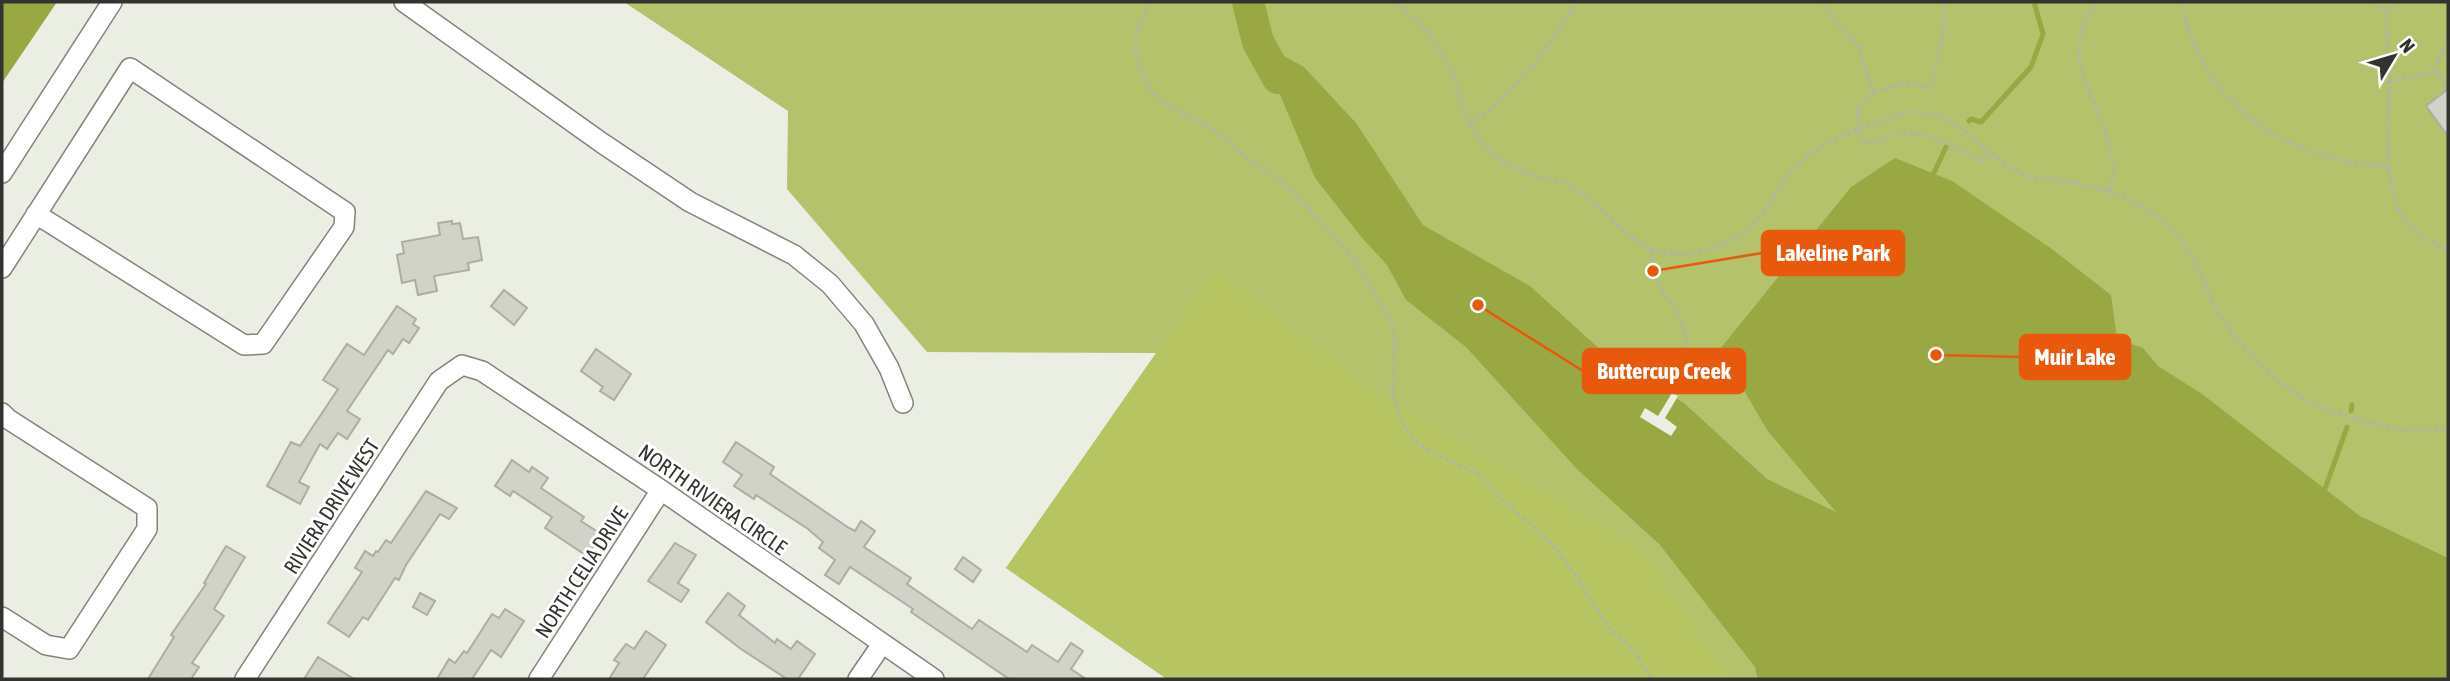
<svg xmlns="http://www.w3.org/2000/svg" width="2450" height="681" font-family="'Asap Condensed',sans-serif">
<rect width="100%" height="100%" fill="#ebeee2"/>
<path fill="#b4c26c" d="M624,2H2448V679H1167L1006,568L1156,353L927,352L787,189L788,111Z"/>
<path fill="#b6c562" d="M1215,270L1376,392L1641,549L1729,679H1167L1006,568Z"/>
<g fill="#9aa844">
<path d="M2,2H57L2,83Z"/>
<path d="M1258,42L1304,67L1356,123L1423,225L1530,286L1614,362L1684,403L1767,479L1836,512L1767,430L1720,349L1851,187L1895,158L1952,181L2052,249L2111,295L2117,339L2143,348L2158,366L2202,394L2360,516L2448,558V679H1758L1755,667L1660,545L1577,469L1466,347L1406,300L1387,265L1363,239L1315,178Z"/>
</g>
<path fill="#ebeee2" d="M1672,393L1678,396L1665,418L1677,427L1671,436L1640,417L1645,408L1658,416Z"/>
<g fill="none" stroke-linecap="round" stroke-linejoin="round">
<g stroke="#9aa844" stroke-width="5">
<path d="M1969,121L1971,119L1981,122L2031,67L2043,34L2034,2"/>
<path d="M1931,179L1946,147"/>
<path d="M2351,411L2352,405"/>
<path d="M2325,489L2347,427"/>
</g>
<path stroke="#9aa844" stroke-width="32" d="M1248,2L1258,42L1278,78"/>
</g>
<g fill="#d1d3c8" stroke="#abaea3" stroke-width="2">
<path d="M2448,89V136L2426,106Z"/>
<path d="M452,221V224L460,223L463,239L478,237L482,260L468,263L469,270L434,276L437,291L418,295L415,280L402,283L397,255L404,253L402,242L440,235L438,223Z"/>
<path d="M504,290L527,308L514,325L491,306Z"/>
<path d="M397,306L416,319L413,324L419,328L409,343L403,339L393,354L388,350L347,411L360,419L347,439L338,433L327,449L320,444L299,482L309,487L300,504L267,486L291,442L300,446L338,389L323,380L347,344L364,355Z"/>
<path d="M596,349L631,374L614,400L600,391L603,387L581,371Z"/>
<path d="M736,442L774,467L770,474L849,528L855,531L861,521L875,531L864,547L911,578L907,584L972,629L979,620L1027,652L1032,645L1058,662L1071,643L1083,651L1071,669L1086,679H1009L911,612L913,609L850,567L839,584L825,575L835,560L819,548L823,542L808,529L756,495L754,499L734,486L742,475L723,462Z"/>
<path d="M512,460L529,472L532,467L548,478L541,488L584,517L581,521L601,534L587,556L545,528L552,517L513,491L510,496L495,486Z"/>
<path d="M426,491L457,508L449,519L440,514L406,565L399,580L395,578L368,620L363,617L349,637L328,623L362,572L355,568L365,551L373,556L376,551L378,552L386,540L391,543Z"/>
<path d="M675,543L696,555L678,583L689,590L681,602L648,581Z"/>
<path d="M226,546L245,557L214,609L224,616L192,663L199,667L191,679H148L174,637L171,635L206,584L204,583Z"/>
<path d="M963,557L981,570L973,582L955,569Z"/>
<path d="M420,593L435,601L427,615L413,607Z"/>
<path d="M728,593L745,606L739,615L775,643L777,639L791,649L797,641L815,654L798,679H787L741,649L706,622Z"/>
<path d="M505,609L524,621L501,657L491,650L472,679H437L449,659L455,663L464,651L467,653L492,614L499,618Z"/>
<path d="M646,631L666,645L643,679H609L619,663L614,660L626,644L634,649Z"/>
<path d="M318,657L354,679H304Z"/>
</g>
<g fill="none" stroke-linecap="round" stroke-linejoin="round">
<g stroke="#82857a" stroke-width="22">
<g id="minor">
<path d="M404,2L602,143L690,202L794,255L830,284L864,324L889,368L903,403"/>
<path d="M2,173L112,2"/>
<path d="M2,268L130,68L345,212L344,227L263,344L244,345L36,214"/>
<path d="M2,413L8,419L147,508V529L69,649L46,645L2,617"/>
<path d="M245,679L439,381L462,365L482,371L661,490L934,679"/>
<path d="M539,679L661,490"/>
<path d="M858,679L882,644"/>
</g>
</g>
<g stroke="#b0b3a9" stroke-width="3.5" stroke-dasharray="3.5 3.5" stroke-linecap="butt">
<path d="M1150,2L1137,30L1136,41V55L1149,88L1159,100L1211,128L1250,160L1285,183L1352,256L1391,321L1395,341L1392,396L1405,428L1414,440L1428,450L1479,474L1498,496L1551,543L1577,577L1609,628L1635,652L1652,679"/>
<path d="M1394,2C1421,21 1444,49 1455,80C1462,102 1467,124 1482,142C1496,160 1517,171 1538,177C1549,180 1561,180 1571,186C1602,203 1622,239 1656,251C1690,262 1738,244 1760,217C1771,203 1779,186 1791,172C1816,143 1854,129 1890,118C1899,115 1908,111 1916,112C1964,114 1985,159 2025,175C2035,179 2047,178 2058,180C2085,184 2112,191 2136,203C2156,214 2178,233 2190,253C2201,270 2206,290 2216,308C2238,345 2272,382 2311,402C2331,413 2353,418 2375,423C2385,426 2397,430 2408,431C2421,432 2435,430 2448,429"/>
<path d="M1823,2L1836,23L1858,45L1873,92L1857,110L1859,128"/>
<path d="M2096,2C2057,61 2097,91 2109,148C2111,155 2114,163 2114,169C2114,176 2110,184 2109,191"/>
<path d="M2182,2C2185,14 2187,27 2192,38C2225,122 2302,162 2388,166C2395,214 2404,230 2448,251"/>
<path d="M2374,2L2386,13L2389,82L2388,166"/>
<path d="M2386,13L2397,2"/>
<path d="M2435,71L2448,35"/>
<path d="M2389,82L2435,71L2448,88"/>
<path d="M1873,92L1905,83L1929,87C1939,58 1946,32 1944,2"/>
<path d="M1471,124C1516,92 1548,47 1577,2"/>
<path d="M1856,129L1866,143C1879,144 1890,135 1903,133C1922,130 1965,150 1980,161L1986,160L1992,153"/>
<path d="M1653,250C1646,284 1679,303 1685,334C1689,355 1684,374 1676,392"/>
</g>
<use href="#minor" stroke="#fff" stroke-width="19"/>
</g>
<g text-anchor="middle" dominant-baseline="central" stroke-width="6" stroke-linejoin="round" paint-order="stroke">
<g font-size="21" fill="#33342f" stroke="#fff">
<text transform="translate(713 499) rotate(35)">NORTH RIVIERA CIRCLE</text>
<text transform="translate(331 506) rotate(-57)">RIVIERA DRIVE WEST</text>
<text transform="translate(581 572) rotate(-57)">NORTH CELIA DRIVE</text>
</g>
</g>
<path fill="none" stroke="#e8590c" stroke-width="2.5" d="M1653 271L1762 253M1936 355L2020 357M1478 305L1583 371"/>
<g fill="#e8590c" stroke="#fff" stroke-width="2.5">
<circle cx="1653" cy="271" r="7"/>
<circle cx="1936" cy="355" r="7"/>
<circle cx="1478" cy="305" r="7"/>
</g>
<g fill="#e8590c" stroke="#e8590c" stroke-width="2.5">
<rect x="1762" y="231" width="142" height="44" rx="7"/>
<rect x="2020" y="335" width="110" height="44" rx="7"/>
<rect x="1583" y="349" width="162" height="44" rx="7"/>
</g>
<g font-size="23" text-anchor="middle" font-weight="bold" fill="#fff">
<text x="1833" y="261">Lakeline Park</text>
<text x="2075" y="365">Muir Lake</text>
<text x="1664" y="379">Buttercup Creek</text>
</g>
<rect width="2450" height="681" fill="none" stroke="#33342f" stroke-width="7"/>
<g transform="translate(2394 56) rotate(52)" stroke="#ffffff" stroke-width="5" paint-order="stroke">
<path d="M0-5L12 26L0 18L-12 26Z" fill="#33342f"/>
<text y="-10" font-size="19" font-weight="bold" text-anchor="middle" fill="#33342f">N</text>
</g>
</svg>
